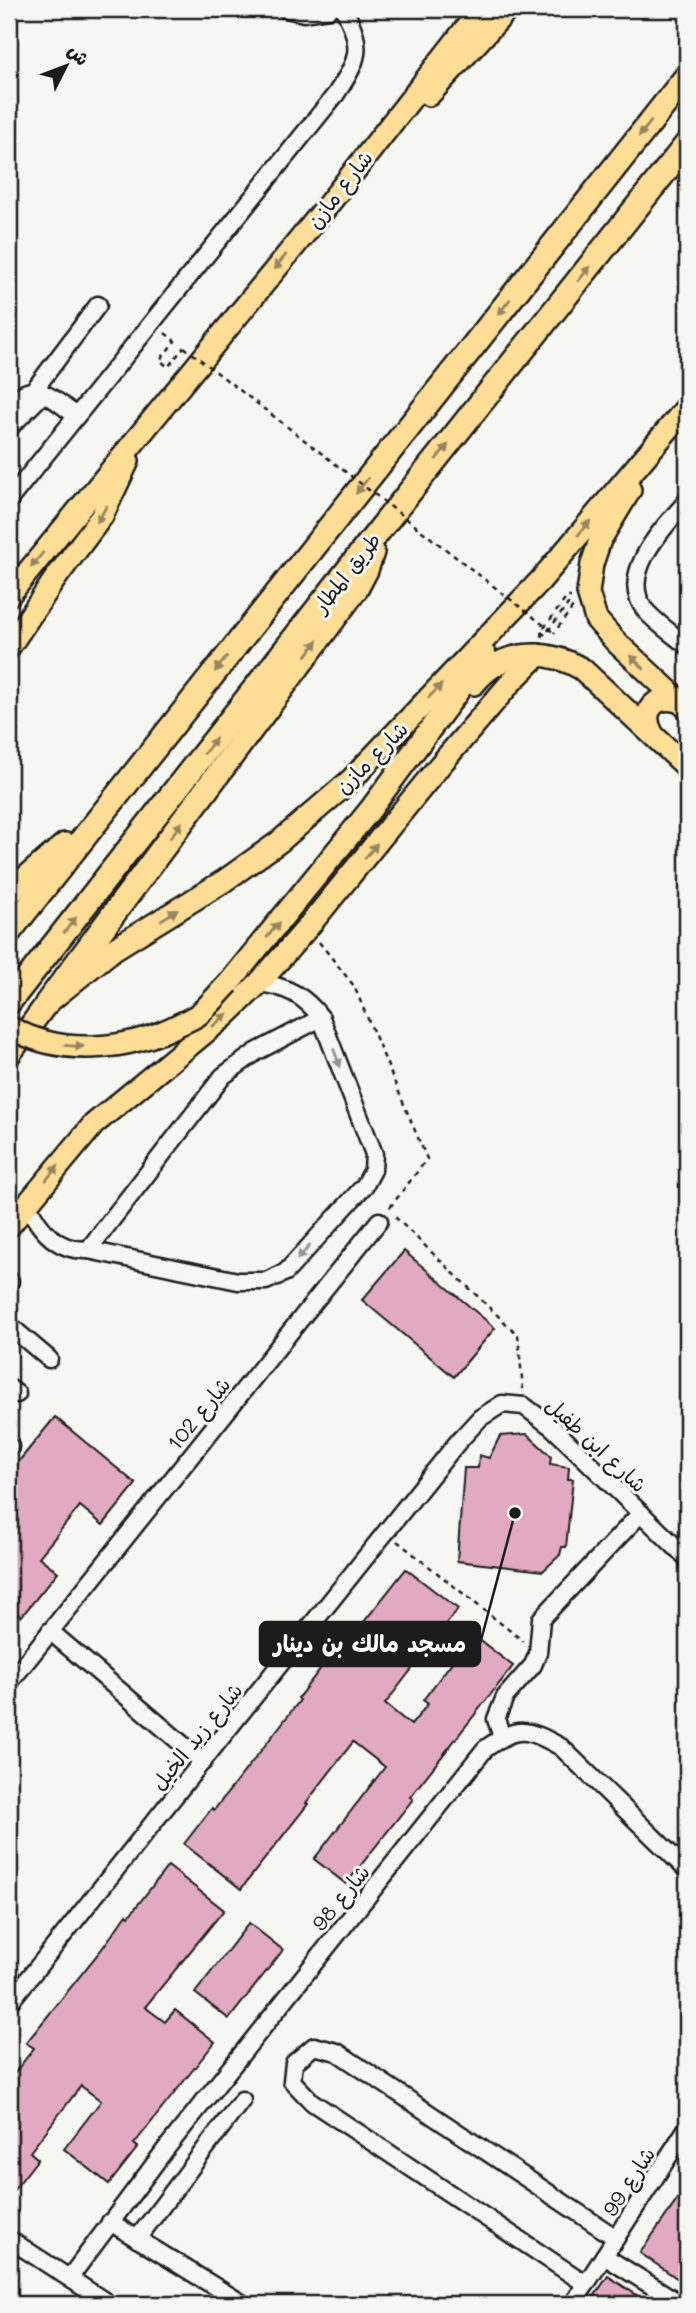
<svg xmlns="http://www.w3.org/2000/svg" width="696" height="2313" font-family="Mali,'Playpen Sans Arabic',sans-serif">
<rect width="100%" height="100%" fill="#f6f6f2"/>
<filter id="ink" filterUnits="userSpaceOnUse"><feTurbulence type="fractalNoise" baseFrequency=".0143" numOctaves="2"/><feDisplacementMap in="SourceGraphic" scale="14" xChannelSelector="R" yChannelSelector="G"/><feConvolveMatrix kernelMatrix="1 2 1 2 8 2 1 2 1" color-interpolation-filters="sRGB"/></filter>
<g filter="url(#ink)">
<g fill="#e1aac1" stroke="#1c1c1c" stroke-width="2">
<path d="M404,1251L495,1328L454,1377L362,1300Z"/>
<path d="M55,1417L136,1484L103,1525L80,1506L39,1557L58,1572L21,1617L9,1606V1461L15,1466Z"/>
<path d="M527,1434L551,1456L550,1464L569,1467L568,1479H573L566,1547H562L560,1555L543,1571L457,1561L464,1468H478L479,1455L489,1458L500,1436Z"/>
<path d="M406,1569L458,1609L385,1704L411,1725L428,1704L423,1700L473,1635L513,1666L410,1797L413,1799L346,1884L314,1859L385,1767L353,1742L306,1803L308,1804L241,1889L184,1844L212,1808L214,1810L263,1748L300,1700L298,1698L328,1659L332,1662Z"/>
<path d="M168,1866L224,1910L145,2007L165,2022L175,2010L215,2042L134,2144L138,2147L109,2184L64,2149L101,2101L81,2086L30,2152L38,2159L9,2196V2080L34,2048L26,2043L101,1950L127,1914L129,1916Z"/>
<path d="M249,1923L283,1950L229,2019L195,1993Z"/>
<path d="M687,2186V2285L640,2253Z"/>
<path d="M608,2276L650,2304H589Z"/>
</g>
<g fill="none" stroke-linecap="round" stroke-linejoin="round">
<g stroke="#1c1c1c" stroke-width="21">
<g id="minor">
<path d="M286,9L304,13L329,9"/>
<path d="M34,390L98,305"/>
<path d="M9,405C14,400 20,394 27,392C42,386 64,407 76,416"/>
<path d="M9,428L43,394"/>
<path d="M9,500L336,94C359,59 364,48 344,9"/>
<path d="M687,501C664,527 617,574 645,610C656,623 674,635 687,646"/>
<path d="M27,1203C39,1230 57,1251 88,1250L238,1281H266L286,1272L365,1185L373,1170L374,1154L321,1018C305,996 286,986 259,983"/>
<path d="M88,1250L223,1076L256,1052L321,1018"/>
<path d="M9,1282L10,1281"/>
<path d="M9,1325L49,1359"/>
<path d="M9,1388L17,1394"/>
<path d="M9,1446L10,1447"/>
<path d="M50,1631L203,1762"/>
<path d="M9,1683L379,1221"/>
<path d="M502,1737L496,1719L505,1697L533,1665L538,1653L541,1619L641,1513"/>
<path d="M9,2003L457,1443L480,1418L502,1404L524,1406L552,1427L687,1558"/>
<path d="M110,2222L243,2304"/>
<path d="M9,2239L109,2304"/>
<path d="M137,2239L242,2100"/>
<path d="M604,2256L681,2304"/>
<path d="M70,2277L165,2150L485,1749C518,1725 526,1728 561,1747L687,1870"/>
<path d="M586,2284L312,2102L292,2081L294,2063L314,2046L337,2052L616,2238"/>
<path d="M573,2304L687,2128"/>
</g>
</g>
<g stroke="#1c1c1c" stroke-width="26">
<g id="major">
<path d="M429,95L508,9"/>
<path d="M630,490L600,540L592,564L588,593L596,619L616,642L687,708"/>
<path d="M9,595L324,210L481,9"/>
<path d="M9,647L55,579L102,516L128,461"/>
<path d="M474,684C502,649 546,648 582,669L687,767"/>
<path d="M652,733C640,710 656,693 681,702"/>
<path d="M229,983L370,810L485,655"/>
<path d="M9,1055L47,1003L114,949L224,881L279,842L351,780L540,581L687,407"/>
<path d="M9,1226L94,1124L225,1016L259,983L308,927L440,765L512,681L538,655"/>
</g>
</g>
<g stroke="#1c1c1c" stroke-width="28">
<g id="highway">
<path d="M9,893L65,845"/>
<path d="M9,932L687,76"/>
<path d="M9,1002L377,533L687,144"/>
<path d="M47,1003L356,589L366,570L372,552"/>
</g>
</g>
<g stroke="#1c1c1c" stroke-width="2.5" stroke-dasharray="5 5" stroke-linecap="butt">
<path d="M165,333L175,341L160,360L168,367L184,347"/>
<path d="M541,632L545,635L568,604L573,607L554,633"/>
<path d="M542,637L541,632L567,597H571"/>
<path d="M319,942L354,986L427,1159L388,1210"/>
<path d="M395,1217L518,1335L523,1389"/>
<path d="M397,1541L523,1641"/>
</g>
<use href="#minor" stroke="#f6f6f2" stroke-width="16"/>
<use href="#major" stroke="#fedd96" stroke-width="21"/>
<use href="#highway" stroke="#fedd96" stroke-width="23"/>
<g stroke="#1c1c1c" stroke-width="26" stroke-linecap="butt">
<path id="major-bridge" d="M9,1027C61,1057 128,1051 180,1024C186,1021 194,1018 199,1014C210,1005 219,993 229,983"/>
</g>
<path stroke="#1c1c1c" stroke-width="2.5" stroke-dasharray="5 5" stroke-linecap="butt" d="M184,347L554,633"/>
<use href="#major-bridge" stroke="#fedd96" stroke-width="21"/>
</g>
<defs><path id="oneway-solid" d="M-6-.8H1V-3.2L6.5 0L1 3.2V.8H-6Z" transform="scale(1.75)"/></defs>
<g fill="#98865f">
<use href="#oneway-solid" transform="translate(645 129) rotate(128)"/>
<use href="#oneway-solid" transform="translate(280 262) rotate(129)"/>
<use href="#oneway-solid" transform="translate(584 274) rotate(-51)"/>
<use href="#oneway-solid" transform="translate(504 307) rotate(128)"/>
<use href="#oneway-solid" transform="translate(442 452) rotate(-51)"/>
<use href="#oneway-solid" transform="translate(362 486) rotate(128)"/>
<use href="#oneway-solid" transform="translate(102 514) rotate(120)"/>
<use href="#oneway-solid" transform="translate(584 528) rotate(-50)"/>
<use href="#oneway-solid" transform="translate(37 560) rotate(129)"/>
<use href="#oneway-solid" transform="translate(312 648) rotate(-53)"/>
<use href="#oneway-solid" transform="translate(637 662) rotate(-137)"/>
<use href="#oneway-solid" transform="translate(221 664) rotate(128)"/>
<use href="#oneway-solid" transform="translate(435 691) rotate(-46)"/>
<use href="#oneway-solid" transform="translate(210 746) rotate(-52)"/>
<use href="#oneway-solid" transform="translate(176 830) rotate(-53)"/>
<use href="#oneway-solid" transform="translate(371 851) rotate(-51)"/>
<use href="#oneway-solid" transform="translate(169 915) rotate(-32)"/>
<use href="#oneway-solid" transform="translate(70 925) rotate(-52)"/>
<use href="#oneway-solid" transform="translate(273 930) rotate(-51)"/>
<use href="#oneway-solid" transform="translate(220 1020) rotate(-41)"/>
<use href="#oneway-solid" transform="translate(74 1046) rotate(3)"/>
<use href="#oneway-solid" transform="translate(52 1173) rotate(-50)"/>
</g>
<g fill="#949492">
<use href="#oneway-solid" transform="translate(337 1058) rotate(69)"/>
<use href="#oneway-solid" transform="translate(304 1252) rotate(132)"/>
</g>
</g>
<g text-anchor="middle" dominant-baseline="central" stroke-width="6" stroke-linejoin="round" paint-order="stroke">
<g font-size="21" fill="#1c1c1c" stroke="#f6f6f2">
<text transform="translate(339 189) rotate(-52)">شارع مازن</text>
<text transform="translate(346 572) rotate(-52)">طريق المطار</text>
<text transform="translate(371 757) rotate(-45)">شارع مازن</text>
<text transform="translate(198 1413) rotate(-51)">شارع 102</text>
<text transform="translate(597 1444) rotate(43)">شارع ابن طفيل</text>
<text transform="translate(196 1736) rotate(-51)">شارع زيد الخيل</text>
<text transform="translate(340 1897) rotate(-51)">شارع 98</text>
<text transform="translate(628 2181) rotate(-57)">شارع 99</text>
</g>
</g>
<path fill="none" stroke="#1c1c1c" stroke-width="2.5" d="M515 1513L480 1644"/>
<circle fill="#1c1c1c" stroke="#f6f6f2" stroke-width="2.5" cx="515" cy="1513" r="7"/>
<rect fill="#1c1c1c" stroke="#1c1c1c" stroke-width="2.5" x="260" y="1622" width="220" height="44" rx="7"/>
<g font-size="23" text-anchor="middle" font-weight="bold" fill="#fff">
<text x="370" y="1652">مسجد مالك بن دينار</text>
</g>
<rect width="696" height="2313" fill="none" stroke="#f6f6f2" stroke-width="35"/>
<rect x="18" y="18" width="661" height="2278" fill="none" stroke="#1c1c1c" stroke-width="2.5" filter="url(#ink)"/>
<g transform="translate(66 66) rotate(48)" stroke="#f6f6f2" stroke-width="5" paint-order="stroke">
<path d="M0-5L12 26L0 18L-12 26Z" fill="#1c1c1c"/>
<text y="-10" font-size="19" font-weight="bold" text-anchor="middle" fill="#1c1c1c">ش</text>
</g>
</svg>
